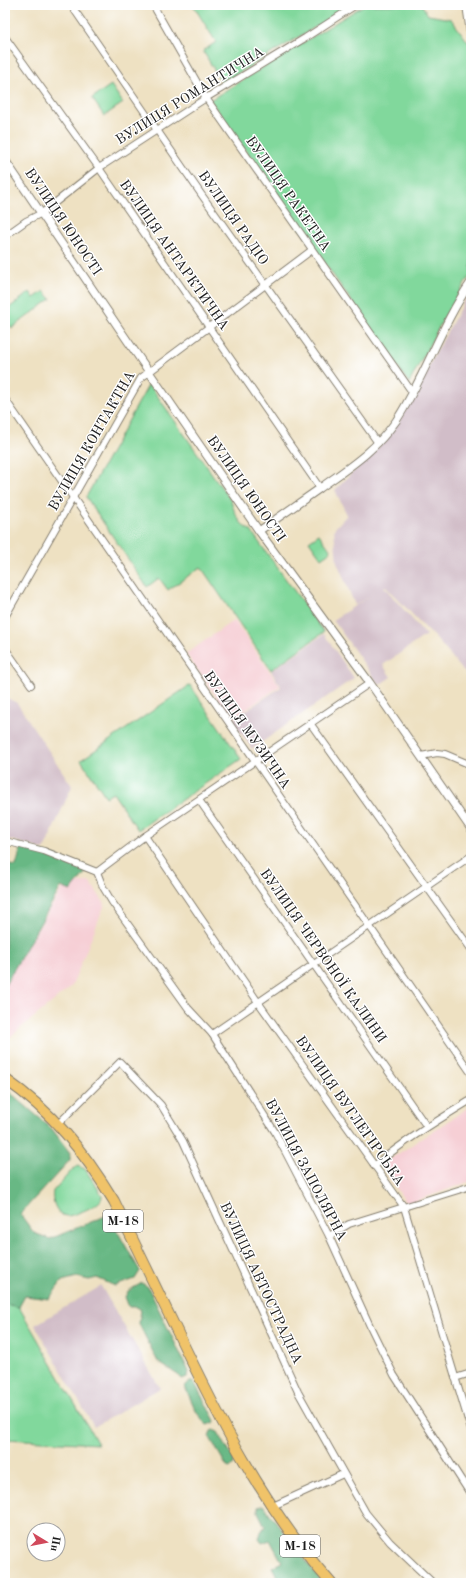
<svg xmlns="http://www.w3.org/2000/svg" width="476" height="1588" font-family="'Old Standard TT',serif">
<rect width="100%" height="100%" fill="#fff"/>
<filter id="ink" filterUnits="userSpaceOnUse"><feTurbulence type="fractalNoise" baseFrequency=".025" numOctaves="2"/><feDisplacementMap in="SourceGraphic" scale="8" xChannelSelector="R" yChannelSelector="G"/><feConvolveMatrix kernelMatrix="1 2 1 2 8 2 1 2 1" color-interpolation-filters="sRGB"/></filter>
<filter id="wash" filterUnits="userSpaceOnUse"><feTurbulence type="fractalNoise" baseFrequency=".012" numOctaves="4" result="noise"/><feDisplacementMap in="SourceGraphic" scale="16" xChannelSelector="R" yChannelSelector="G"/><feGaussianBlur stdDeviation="0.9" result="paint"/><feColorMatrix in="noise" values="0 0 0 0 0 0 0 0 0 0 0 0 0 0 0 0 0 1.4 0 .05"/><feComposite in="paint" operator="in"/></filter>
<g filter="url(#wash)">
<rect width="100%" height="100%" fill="#eee1c2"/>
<g fill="#f6cfd5">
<path d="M234,620L280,686L232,719L186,654Z"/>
<path d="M82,882H90L105,904L72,986L5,1041V984L62,889Z"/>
<path d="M471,1106V1181L407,1204L381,1165Z"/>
</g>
<g fill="#d1bdc8">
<path d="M471,288V680L439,642L385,586L384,587L426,635L383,665L391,677L379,685L333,620L373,594L355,605L337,562L334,529L347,515L335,490L380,445L398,423Z"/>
<path d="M324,634L354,678L252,749L232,720L281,687L271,671Z"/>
<path d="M5,697L17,703L72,786L44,850L5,838Z"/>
<path d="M101,1286L160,1388L94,1427L35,1325Z"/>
</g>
<g fill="#81d89c" stroke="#4e7a5c">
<path d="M193,5H352L222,83L203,51L216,42Z"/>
<path d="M364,5H422L428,15L451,19L471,46V274L445,316L409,383L210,100Z"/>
<path d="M111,85L123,103L104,116L92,98Z"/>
<path d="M44,291L51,299L12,328L5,319V311L30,292L34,298Z"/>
<path d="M149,384L231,501C235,514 239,524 251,531L324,632L271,670L201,567L168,590L159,578L147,587L86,497Z"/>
<path d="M319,534L331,551L321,558L309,541Z"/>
<path d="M190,685L241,759L138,830L113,793L106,797L81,760Z"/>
<path d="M78,1166L85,1169L102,1195C102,1198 101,1201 98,1203C94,1207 71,1217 66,1216C56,1215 51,1199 53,1191L74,1168Z"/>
<path d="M5,1304L19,1307L98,1444L5,1439Z"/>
</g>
<g fill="#68b884" stroke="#426a50">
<path d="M22,845L89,868L71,891L61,887L5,985V864L16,866Z"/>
<path d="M5,1088L52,1129L70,1153V1160L20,1214L34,1233L50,1239L108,1215L140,1271L135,1279L115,1286L97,1278L89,1280L77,1277L62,1281L49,1299L25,1296L19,1307L5,1304Z"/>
<path d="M142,1283L148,1287L189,1372L187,1377L182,1379L178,1375L158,1362L139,1324L141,1310L137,1307H129L125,1297L128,1291Z"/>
<path d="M190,1382H194L213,1417L215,1421L214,1423L207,1425L197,1413L185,1387L186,1384Z"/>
<path d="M213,1430L218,1432L234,1460V1464L230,1468L227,1467L209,1436L211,1431Z"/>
<path d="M263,1505L323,1583H281L272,1567L282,1562L270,1540L262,1543L259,1539L261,1532L265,1526L258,1512V1507Z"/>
</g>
</g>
<g filter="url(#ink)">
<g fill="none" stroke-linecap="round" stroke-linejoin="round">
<g stroke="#857e6f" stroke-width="8">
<g id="minor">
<path d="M71,5L201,194L378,443"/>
<path d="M153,5L206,98L412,392"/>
<path d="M466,5L471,40"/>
<path d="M5,37L99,168L320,488"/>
<path d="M5,236L26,221L42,213L99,168L206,98L305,38L356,5"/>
<path d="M5,399L471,1073"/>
<path d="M5,617L141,378L312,250"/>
<path d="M5,648L31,685"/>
<path d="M310,723L471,949"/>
<path d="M421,756L437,753L445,754L471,765"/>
<path d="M199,800L427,1127"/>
<path d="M145,836L258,1002L404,1207L471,1430"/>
<path d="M5,841L44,851L97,872"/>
<path d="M97,872L103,887L112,902L188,1008L212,1034L275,1132L329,1236L370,1326L394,1375L471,1495"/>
<path d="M97,872L145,836L370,683"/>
<path d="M212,1034L471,856"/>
<path d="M58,1124L120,1062L161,1105L183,1141L298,1392L366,1513L390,1542L433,1583"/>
<path d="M374,1166C404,1141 438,1120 471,1100"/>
<path d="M329,1236L349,1224L471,1186"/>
<path d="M455,1378L471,1373"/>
<path d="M273,1506L343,1474"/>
</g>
</g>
<g stroke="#857e6f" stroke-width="9">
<g id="tertiary">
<path d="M5,160L127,340L259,531L370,683L471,829"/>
<path d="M259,531C279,517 299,503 319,489C349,467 374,452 396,421C425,377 441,325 471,282"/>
</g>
</g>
<g stroke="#857e6f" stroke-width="12">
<path id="trunk" d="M5,1079C53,1112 84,1152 114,1201C134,1243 155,1285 175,1327C218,1417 264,1508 331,1583"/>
</g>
<use href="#minor" stroke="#fff" stroke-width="6"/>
<use href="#tertiary" stroke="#fff" stroke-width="7"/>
<use href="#trunk" stroke="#f0c369" stroke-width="10"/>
</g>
</g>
<g text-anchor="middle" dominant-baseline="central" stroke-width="3" stroke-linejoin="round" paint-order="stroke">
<g fill="#fff" stroke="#606060" stroke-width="1">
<rect x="103" y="1210" width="40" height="22" rx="3"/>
<rect x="280" y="1535" width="40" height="22" rx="3"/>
</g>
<g font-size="13" font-weight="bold" fill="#1c1c1c">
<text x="123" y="1221">М-18</text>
<text x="300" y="1546">М-18</text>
</g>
<g font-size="14" fill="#1c1c1c" stroke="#fff">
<text transform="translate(190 96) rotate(-32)">ВУЛИЦЯ РОМАНТИЧНА</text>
<text transform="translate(288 194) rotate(55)">ВУЛИЦЯ РАКЕТНА</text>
<text transform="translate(233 218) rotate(55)">ВУЛИЦЯ РАДІО</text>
<text transform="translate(63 222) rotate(56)">ВУЛИЦЯ ЮНОСТІ</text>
<text transform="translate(174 255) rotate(55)">ВУЛИЦЯ АНТАРКТИЧНА</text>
<text transform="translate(92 441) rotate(-60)">ВУЛИЦЯ КОНТАКТНА</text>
<text transform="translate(246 489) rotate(55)">ВУЛИЦЯ ЮНОСТІ</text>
<text transform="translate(247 730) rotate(55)">ВУЛИЦЯ МУЗИЧНА</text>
<text transform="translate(323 956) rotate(55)">ВУЛИЦЯ ЧЕРВОНОЇ КАЛИНИ</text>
<text transform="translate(350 1111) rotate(55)">ВУЛИЦЯ ВУГЛЕГІРСЬКА</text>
<text transform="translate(306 1170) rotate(62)">ВУЛИЦЯ ЗАПОЛЯРНА</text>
<text transform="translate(261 1283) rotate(65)">ВУЛИЦЯ АВТОСТРАДНА</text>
</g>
</g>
<rect width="476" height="1588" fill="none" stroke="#fff" stroke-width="20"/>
<g transform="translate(46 1542) rotate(100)"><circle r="19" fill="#ffffff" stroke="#a4a4a4"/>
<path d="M0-3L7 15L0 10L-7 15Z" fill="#d1495b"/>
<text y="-6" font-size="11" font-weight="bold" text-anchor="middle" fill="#1c1c1c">Пн</text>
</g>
</svg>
